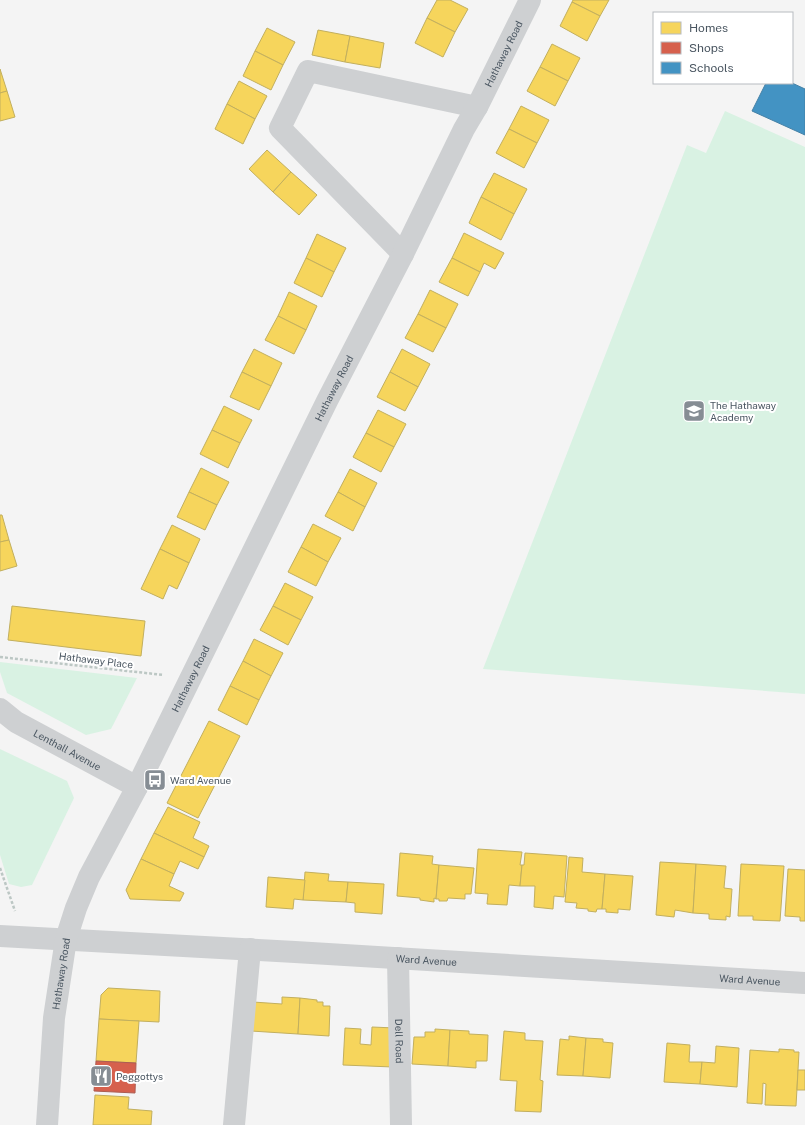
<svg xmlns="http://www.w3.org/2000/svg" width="805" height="1125" font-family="'Public Sans',sans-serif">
<rect width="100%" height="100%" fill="#f4f4f4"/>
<g fill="#d9f2e3">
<path d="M725,111L805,147V694L483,669L687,145L706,153Z"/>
<path d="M0,662L137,678L111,729L86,735L7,693L0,672Z"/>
<path d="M0,749L67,781L74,798L32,885L21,887L9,884L0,855Z"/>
</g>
<g fill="#f6d55c" stroke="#c2af5e">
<path d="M437,0H450L468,9L455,32L427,18Z"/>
<path d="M573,0H609L600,16L572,2Z"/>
<path d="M572,2L600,16L587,41L560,26Z"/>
<path d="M427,18L455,32L443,57L415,43Z"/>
<path d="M267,28L295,42L283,65L255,51Z"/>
<path d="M318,30L350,36L345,62L312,55Z"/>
<path d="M350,36L384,43L380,68L345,62Z"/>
<path d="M552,44L580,58L568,81L540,67Z"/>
<path d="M255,51L283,65L271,90L243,76Z"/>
<path d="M540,67L568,81L555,106L527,91Z"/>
<path d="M0,69L7,91L0,93Z"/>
<path d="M239,81L267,96L255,119L227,104Z"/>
<path d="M7,91L15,117L0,121V93Z"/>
<path d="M227,104L255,119L243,144L215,129Z"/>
<path d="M521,106L549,120L537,143L509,129Z"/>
<path d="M509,129L537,143L524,168L496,153Z"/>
<path d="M267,150L291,172L273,192L249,169Z"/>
<path d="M291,172L317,195L299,215L273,192Z"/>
<path d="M494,173L527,189L514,214L481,197Z"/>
<path d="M481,197L514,214L501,240L469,223Z"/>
<path d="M464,233L504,253L495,269L484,263L480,272L452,258Z"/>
<path d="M317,234L346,248L334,272L306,258Z"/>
<path d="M306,258L334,272L322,297L294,283Z"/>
<path d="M452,258L480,272L468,296L439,282Z"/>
<path d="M430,290L458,304L446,328L418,314Z"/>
<path d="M289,292L317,306L306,330L278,316Z"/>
<path d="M418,314L446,328L433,352L405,338Z"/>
<path d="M278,316L306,330L294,354L265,340Z"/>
<path d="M254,349L282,363L271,386L242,372Z"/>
<path d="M402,349L430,364L418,387L390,372Z"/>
<path d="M242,372L271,386L259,410L230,397Z"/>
<path d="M390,372L418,387L405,411L377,397Z"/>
<path d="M224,406L252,420L240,443L212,430Z"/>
<path d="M378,410L406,424L394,447L366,433Z"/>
<path d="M212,430L240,443L228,468L200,454Z"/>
<path d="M366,433L394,447L381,472L353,457Z"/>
<path d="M201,468L229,482L217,505L189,492Z"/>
<path d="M350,469L377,483L365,507L338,492Z"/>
<path d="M189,492L217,505L205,530L177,517Z"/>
<path d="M338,492L365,507L353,531L325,516Z"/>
<path d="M0,515H2L9,540L0,542Z"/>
<path d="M313,524L341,538L328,562L301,547Z"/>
<path d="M172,525L200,539L189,563L160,549Z"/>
<path d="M9,540L17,566L0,571V542Z"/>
<path d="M301,547L328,562L316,586L288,572Z"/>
<path d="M160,549L189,563L177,589L169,585L163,599L141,589Z"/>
<path d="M285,583L313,597L301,620L273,606Z"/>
<path d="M12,606L145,621L141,656L8,640Z"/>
<path d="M273,606L301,620L288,645L260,630Z"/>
<path d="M254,639L283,653L271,676L243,661Z"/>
<path d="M243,661L271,676L259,700L230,686Z"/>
<path d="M230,686L259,700L247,725L218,710Z"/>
<path d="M209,721L240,736L198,818L167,803Z"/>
<path d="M168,807L200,822L193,838L209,846L204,857L154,833Z"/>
<path d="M154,833L204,857L198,869L180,861L174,874L141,859Z"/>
<path d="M478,849L522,852L520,865H522L520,886L509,885L507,905L487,904L488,894L475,893Z"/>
<path d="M400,853L433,856L432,864L439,865L436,899L434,898V902L420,900V898L397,896Z"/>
<path d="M525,853L567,856L564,897L554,896L553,909L534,907L535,886H520L522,865H524Z"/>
<path d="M569,857L583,858L582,872L605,874L602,909H597L596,912L588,911V909L576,908L577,903L565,902Z"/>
<path d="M141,859L174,874L169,886L184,893L180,901L130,899L126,890Z"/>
<path d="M660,862L696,864L693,913L675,910L674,917L656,915Z"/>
<path d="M696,864L726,866L724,888L732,889L730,917L726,916V920L709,919V914L693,913Z"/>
<path d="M741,864L784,866L780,921L753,920V916H738Z"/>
<path d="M439,865L474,868L471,894H465V899L448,898L447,901H439V899H436Z"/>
<path d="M788,869L805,870V921H800V917L785,916Z"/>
<path d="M305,872L329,874L328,881L348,882L346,902L303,900Z"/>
<path d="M605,874L633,876L630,910L618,909V913L606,912V909H602Z"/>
<path d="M268,877L305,880L303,900L294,899L293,909L266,907Z"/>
<path d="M348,882L384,884L382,914L355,912V903L346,902Z"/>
<path d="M108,988L160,991L159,1022L99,1019L101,995Z"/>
<path d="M282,997L300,998L298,1034L251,1031L253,1002L282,1004Z"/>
<path d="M300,998L317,1000V1002H323V1006H330L329,1036L298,1034Z"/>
<path d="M99,1019L139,1021L136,1063L96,1061Z"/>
<path d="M372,1027L395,1028L393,1067L343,1065L345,1028L361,1029L360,1044L371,1045Z"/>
<path d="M435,1029L450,1030L448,1066L412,1064L414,1037H425V1032H435Z"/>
<path d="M450,1030L469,1031V1034L488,1035L487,1061H476V1068L448,1066Z"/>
<path d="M504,1031L525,1033V1040L543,1041L540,1080L543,1081L541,1112L515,1111L517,1081L500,1080Z"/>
<path d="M569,1036L586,1038L583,1076L557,1075L560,1039L569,1040Z"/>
<path d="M586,1038L603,1039V1042L613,1043L610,1078L583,1076Z"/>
<path d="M667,1043L690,1045L689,1062H702L700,1084L664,1082Z"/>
<path d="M716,1046L739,1048L737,1087L700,1084L702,1062L715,1063Z"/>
<path d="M779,1049L794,1050V1052H799L796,1106L765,1105L766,1084L763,1083L762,1104L747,1103L750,1050L779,1052Z"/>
<path d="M798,1070H805V1090H797Z"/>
<path d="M95,1095L129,1097L128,1109L152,1111L151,1125H93Z"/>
</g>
<path fill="#d6604d" stroke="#ac5d53" d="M96,1061L136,1063L135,1093L94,1091Z"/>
<path fill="#4393c3" stroke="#4581a6" d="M766,83H792L805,89V135L752,111Z"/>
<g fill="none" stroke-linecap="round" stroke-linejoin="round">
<g stroke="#bcc7c4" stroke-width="2.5" stroke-dasharray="3 2" stroke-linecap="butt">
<path d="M0,657L164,675"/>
<path d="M0,868L15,911"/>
</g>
<g stroke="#ced0d2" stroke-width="22">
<path d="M403,254L280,128L308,71L477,107"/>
<path id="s1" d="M0,709L16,722L137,787"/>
<path id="s2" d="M0,936L295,952L805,983"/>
<path id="s3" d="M398,958L401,1125"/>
<path id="s4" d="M47,1125L54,1018L66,939L76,908L89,877L137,787L327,401L403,254L464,129L477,107L530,0"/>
<path d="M234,1125L250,949"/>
</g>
</g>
<defs>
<g id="school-square" transform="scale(1.15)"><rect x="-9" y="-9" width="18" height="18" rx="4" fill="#868d94" stroke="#fff"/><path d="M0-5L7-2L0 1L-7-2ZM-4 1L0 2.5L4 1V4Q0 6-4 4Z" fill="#fff"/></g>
<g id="bus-square" transform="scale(1.15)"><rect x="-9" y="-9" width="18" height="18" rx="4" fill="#868d94" stroke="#fff"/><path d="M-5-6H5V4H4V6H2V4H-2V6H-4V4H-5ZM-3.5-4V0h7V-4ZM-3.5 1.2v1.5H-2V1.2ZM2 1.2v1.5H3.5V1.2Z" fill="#fff"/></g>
<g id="restaurant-square" transform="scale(1.15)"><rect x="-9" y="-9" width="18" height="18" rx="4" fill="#868d94" stroke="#fff"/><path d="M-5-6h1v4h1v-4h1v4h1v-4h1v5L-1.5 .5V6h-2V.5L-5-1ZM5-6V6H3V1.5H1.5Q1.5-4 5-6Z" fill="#fff"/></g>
</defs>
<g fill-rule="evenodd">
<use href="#school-square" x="694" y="411"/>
<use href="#bus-square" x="155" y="780"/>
<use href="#restaurant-square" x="101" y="1076"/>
</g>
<g text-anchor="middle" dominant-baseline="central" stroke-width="4" stroke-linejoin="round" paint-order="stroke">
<g font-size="10" fill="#4a5661" stroke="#fff">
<text stroke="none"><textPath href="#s4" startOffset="1175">Hathaway Road</textPath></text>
<text stroke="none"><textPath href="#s4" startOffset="800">Hathaway Road</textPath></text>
<text transform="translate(96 660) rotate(7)">Hathaway Place</text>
<text stroke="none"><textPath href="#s4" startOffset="476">Hathaway Road</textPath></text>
<text stroke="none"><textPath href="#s1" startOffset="79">Lenthall Avenue</textPath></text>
<text stroke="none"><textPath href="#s2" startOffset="427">Ward Avenue</textPath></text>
<text stroke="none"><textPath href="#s4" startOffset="152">Hathaway Road</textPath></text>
<text stroke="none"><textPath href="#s2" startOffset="751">Ward Avenue</textPath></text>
<text stroke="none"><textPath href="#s3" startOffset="83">Dell Road</textPath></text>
</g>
<g font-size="10" fill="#4a5661" stroke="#fff" text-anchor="start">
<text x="710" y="405">The Hathaway<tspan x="710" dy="12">Academy</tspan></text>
<text x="170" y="780">Ward Avenue</text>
<text x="116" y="1076">Peggottys</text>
</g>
</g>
<rect x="653" y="12" width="140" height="72" fill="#ffffff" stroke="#b7bbc0"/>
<rect x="661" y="22" width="20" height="12" fill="#f6d55c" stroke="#b7bbc0"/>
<text x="689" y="32" font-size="12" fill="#4a5661">Homes</text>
<rect x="661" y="42" width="20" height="12" fill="#d6604d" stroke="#b7bbc0"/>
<text x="689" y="52" font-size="12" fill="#4a5661">Shops</text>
<rect x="661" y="62" width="20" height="12" fill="#4393c3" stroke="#b7bbc0"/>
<text x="689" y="72" font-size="12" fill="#4a5661">Schools</text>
</svg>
